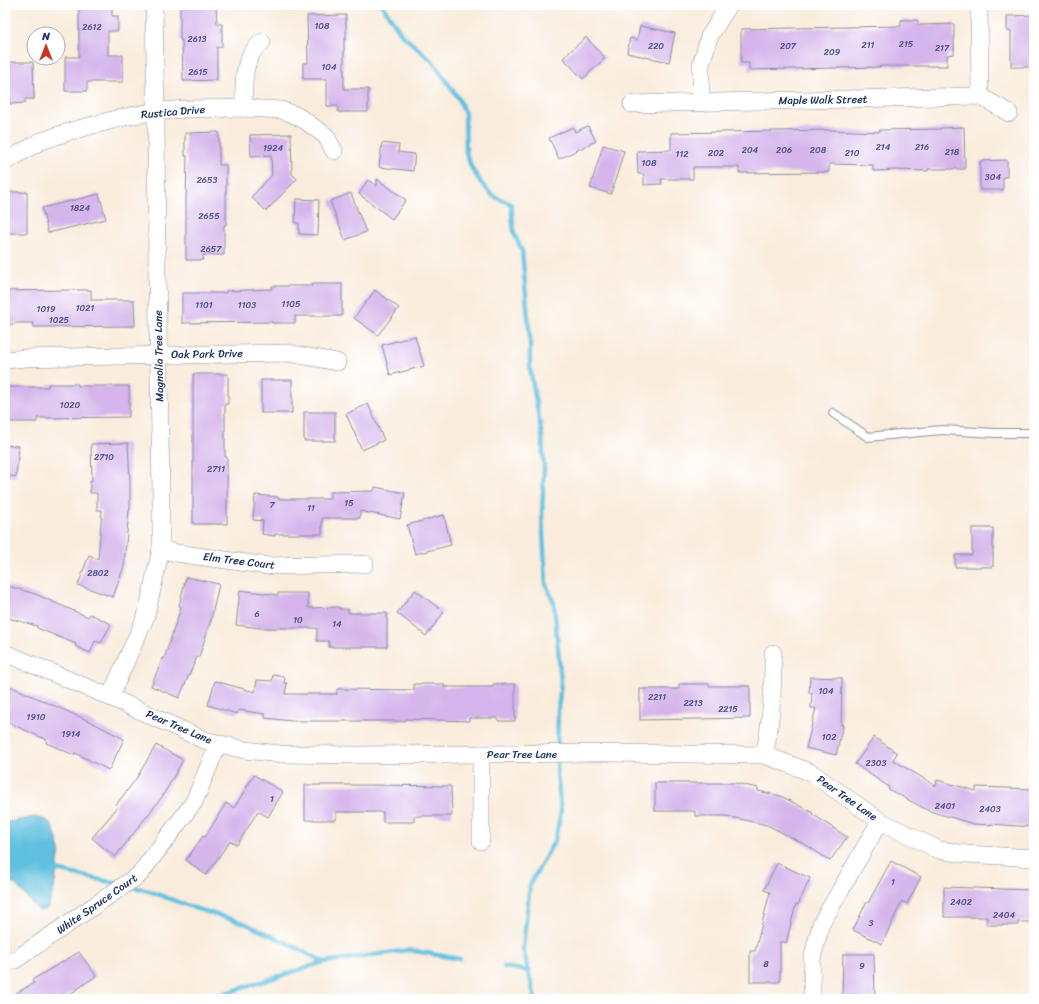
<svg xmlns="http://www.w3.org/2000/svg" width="1039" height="1004" font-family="Sriracha,sans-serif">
<rect width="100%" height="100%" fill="#fff"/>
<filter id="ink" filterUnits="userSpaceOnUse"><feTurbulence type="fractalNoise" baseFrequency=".025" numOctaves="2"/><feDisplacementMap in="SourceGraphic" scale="8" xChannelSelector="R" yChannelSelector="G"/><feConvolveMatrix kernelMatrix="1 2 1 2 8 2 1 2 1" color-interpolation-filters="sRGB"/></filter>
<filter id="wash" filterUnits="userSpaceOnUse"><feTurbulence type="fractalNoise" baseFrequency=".012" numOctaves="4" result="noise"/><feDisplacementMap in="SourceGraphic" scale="16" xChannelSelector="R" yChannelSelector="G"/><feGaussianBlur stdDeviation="0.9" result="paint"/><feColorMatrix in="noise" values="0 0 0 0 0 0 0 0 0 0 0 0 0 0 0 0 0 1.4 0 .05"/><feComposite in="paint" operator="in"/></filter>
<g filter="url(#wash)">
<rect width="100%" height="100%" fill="#f9ecdc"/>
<path fill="#61c0df" stroke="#3e789e" d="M34,817L46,820L50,823L54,830L60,850L54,888L47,909L39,911L15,884L5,880V823Z"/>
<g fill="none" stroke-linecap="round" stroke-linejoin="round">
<g stroke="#61c0df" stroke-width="4.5">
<path d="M382,5L402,35L432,61L459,99L465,114L466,153L472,169L482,184L493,196L511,204L514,233L522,251L530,340V369L542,436L544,468L542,516L546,584L554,603L561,682L558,711L557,773L561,812L555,840L530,884L523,948L535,999"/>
<path d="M52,869L119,884"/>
<path d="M130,886L149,891L194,908L244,923L287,943L324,962"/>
<path d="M504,967L529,971"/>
<path d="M207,999L324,962L409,950L460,959"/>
</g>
</g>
<g id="blocks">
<g fill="#d5b5ec">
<path d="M79,5H112V16H118V31H108V55H123V82H87V91H65V57H79Z"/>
<path d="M180,5H216L217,24H222V47H217V80L183,81L182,40H180Z"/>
<path d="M346,15V39H344V89H368V112H338V106H327V79H303V63H308L307,16Z"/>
<path d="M1034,15V67H1011V31H1007V16Z"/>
<path d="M901,20H918V25L954,24V54L947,55V66H880V67L749,70V63H741V29L901,26Z"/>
<path d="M640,26L675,33L669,62L627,53L630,38L637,40Z"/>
<path d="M586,37L605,58L583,79L563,58Z"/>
<path d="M9,62H33L34,99H25V103L10,104Z"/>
<path d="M588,126L596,141L559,159L549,138L573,127L575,132Z"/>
<path d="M964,127L965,169H928V171L896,170L873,171V165L829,164V172L739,173V167H693V179H661L662,184L644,185V174H638L637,151L671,150V133L828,130L879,132V130L941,129V128Z"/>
<path d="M219,132V165H226V225H224V255H203V260H186V201L187,156H185V133Z"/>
<path d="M291,134L292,174L297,179L266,211L251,197L272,175L271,155L251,156L250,135Z"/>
<path d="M382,143L399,145L398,152L415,154L413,171L379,167Z"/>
<path d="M603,145L624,151L611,194L590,188Z"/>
<path d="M1007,160V177H1003V190H980V161Z"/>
<path d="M377,179L406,200L392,219L359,194L368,180L377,186Z"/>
<rect x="5" y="192" width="22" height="41"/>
<path d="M351,193L366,232L345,240L330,201Z"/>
<path d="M99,194L106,219L48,233L42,208Z"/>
<path d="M296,199L319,200L318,235L299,234V223H295Z"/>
<path d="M312,284H342V316H295V323H272V322L182,323V293H226V291L272,289V286H312Z"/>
<path d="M68,290H91V300H134L135,326L34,327L33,323H17L5,326V291Z"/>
<path d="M375,290L399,308L378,335L354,318Z"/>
<path d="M415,336L424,366L390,375L382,345Z"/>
<path d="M193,374H228V404H225V457H227V524H193Z"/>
<rect x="261" y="380" width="31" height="33"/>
<path d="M48,384H78V386H129V417L37,418V422H5V387H48Z"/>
<path d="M368,404L384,440L362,450L346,414Z"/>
<rect x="304" y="412" width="31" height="29"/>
<path d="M128,443L130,481V510H129L124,566L113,597L78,585L89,555L98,559L102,510H97V493H90V481H92L91,444Z"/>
<path d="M5,445L19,446L16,477L5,475Z"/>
<path d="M375,487L405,493L400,519L360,511V518H322V534H275V536L262,534L263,521L253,520L255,495L278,497V499H330V492L374,491Z"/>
<path d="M444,515L451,545L415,554L407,525Z"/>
<path d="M972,528H993V567H955V555H972Z"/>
<path d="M186,577L219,584L211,620L199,657H197L179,698L151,686L163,658L164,659L181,607L179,606Z"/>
<path d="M8,586L35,594L88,617L90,614L111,624L101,643L95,641L90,653L75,646L76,644L37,628V626L5,617V595Z"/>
<path d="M240,590L278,595V593H308V608L339,607V609H348V613H387V647H329V641H317V628H260L236,625Z"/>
<path d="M415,590L444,612L426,636L397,613Z"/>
<path d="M273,675L285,677L284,683H287L285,694H337V689L414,690V684H444V687H493V684H515V721H498V718H469V721L405,719V721H291L265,718V714L238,710L237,714L208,705L215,681L255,692L257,680L272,681Z"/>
<path d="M810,677L842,678L841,725H843L836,755L806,748L816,708H811L812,693H809Z"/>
<path d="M5,684L89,721L124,739L109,770L75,753L74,755L46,743L47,740L5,721Z"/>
<path d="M679,684H709V686H750V718L640,720V689H679Z"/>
<path d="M874,737L897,753L893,760L936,786L937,780L976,791V787L1034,789V824H1032V827L990,824V825L974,824L929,811L888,789L889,787L855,764Z"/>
<path d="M156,745L183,760L162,797L115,857L92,838L117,808L115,806L136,779Z"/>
<path d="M254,775L283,792L268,817L258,811L237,845L230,841L206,875L186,860L203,836L205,837L226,803L234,808Z"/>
<path d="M655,783H735L758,788V791L781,796L813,813L812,814L847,837L830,861L808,846L767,825L726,816H695V811H655Z"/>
<path d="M305,785H375L451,786L452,816H414V822H383V812H336V820H305Z"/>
<path d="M891,861L921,877L907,904L902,901L882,944L853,930L866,903H868Z"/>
<path d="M777,863L810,878L798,905L796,904L786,943L780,941V982H750V951H755L770,892L764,890Z"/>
<path d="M944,887L1034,890V922H1018V925H987V917H944Z"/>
<path d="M79,952L96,976L63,999H6L34,983L32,980Z"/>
<path d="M843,954H874L875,999H842Z"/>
</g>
</g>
</g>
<g filter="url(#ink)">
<use href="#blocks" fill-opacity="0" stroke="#8a8e9d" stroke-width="1"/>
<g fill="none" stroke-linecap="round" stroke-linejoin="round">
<g stroke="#8a8e9d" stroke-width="10">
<path id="service" d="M833,413L868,437L942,430L996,433H1034"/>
</g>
<g stroke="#8a8e9d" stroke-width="18">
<g id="minor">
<path d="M979,5L980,96"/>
<path d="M701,103V65L709,37L729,5"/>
<path d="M632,104L980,96L1009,113"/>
<path d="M244,108C244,90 242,69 252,53C254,49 259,45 262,42"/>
<path d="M5,162L39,142L71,131L120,118L151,112L185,109L244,108L281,110L293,114L304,120L326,136L334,151"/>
<path d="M5,360L26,358L65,357L288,353L337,362"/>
<path d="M161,549L176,553L268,566L365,564"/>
<path d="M5,653L110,697L204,740L245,750L280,754L356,755L607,753L764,755L810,772L880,821L939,850L966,854L1034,858"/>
<path d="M110,697L146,616L161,549V490L157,272L156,118L154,5"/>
<path d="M481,754V841"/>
<path d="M764,755C772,720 773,688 773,653"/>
<path d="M5,963L15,960L139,875L194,802L218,744"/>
<path d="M812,999V959L821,924L880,821"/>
</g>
</g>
<use href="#service" stroke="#fff" stroke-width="8"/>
<use href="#minor" stroke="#fff" stroke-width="17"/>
</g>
</g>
<g text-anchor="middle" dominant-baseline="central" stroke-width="4" stroke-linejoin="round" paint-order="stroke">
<g font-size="9" fill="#4a5082">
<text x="322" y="26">108</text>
<text x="92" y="27">2612</text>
<text x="197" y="39">2613</text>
<text x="906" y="44">215</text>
<text x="868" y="45">211</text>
<text x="656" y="46">220</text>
<text x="788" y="46">207</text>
<text x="942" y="48">217</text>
<text x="832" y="52">209</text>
<text x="329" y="67">104</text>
<text x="198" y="72">2615</text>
<text x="883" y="147">214</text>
<text x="922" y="147">216</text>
<text x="273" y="148">1924</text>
<text x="750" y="150">204</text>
<text x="784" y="150">206</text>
<text x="818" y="150">208</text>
<text x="952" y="152">218</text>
<text x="716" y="153">202</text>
<text x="852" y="153">210</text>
<text x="682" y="154">112</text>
<text x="649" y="163">108</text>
<text x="993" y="177">304</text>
<text x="207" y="180">2653</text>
<text x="80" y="208">1824</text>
<text x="209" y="216">2655</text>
<text x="211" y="249">2657</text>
<text x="291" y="304">1105</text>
<text x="204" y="305">1101</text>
<text x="247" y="305">1103</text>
<text x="85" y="308">1021</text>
<text x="46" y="309">1019</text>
<text x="59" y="320">1025</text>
<text x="70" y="405">1020</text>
<text x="104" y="457">2710</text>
<text x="216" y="469">2711</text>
<text x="349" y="503">15</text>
<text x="272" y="505">7</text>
<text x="311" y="508">11</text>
<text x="98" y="573">2802</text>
<text x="257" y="614">6</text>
<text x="298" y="620">10</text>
<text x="337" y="624">14</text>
<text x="826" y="691">104</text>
<text x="657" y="697">2211</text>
<text x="693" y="703">2213</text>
<text x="728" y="709">2215</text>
<text x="36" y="717">1910</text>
<text x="71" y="734">1914</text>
<text x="829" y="737">102</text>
<text x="876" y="763">2303</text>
<text x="272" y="799">1</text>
<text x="945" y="806">2401</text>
<text x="990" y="809">2403</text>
<text x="893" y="882">1</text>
<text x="961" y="902">2402</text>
<text x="1004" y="915">2404</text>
<text x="871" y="923">3</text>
<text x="766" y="964">8</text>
<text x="862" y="966">9</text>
</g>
<g font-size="11" fill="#1b2f5e" stroke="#fff">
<text transform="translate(823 100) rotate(-1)">Maple Walk Street</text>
<text transform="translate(173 112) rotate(-5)">Rustica Drive</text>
<text transform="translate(207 354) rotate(-1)">Oak Park Drive</text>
<text transform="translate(159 356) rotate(-91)">Magnolia Tree Lane</text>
<text transform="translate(239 561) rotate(7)">Elm Tree Court</text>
<text transform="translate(179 727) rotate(23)">Pear Tree Lane</text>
<text x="522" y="754">Pear Tree Lane</text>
<text transform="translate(847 798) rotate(35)">Pear Tree Lane</text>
<text transform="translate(97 904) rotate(-35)">White Spruce Court</text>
</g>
</g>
<rect width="1039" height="1004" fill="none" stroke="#fff" stroke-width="20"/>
<g transform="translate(46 46)"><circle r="19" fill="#ffffff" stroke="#a4acbf"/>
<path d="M0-3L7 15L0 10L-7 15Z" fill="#c8321e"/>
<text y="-6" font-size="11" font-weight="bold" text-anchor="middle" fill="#1b2f5e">N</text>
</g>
</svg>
